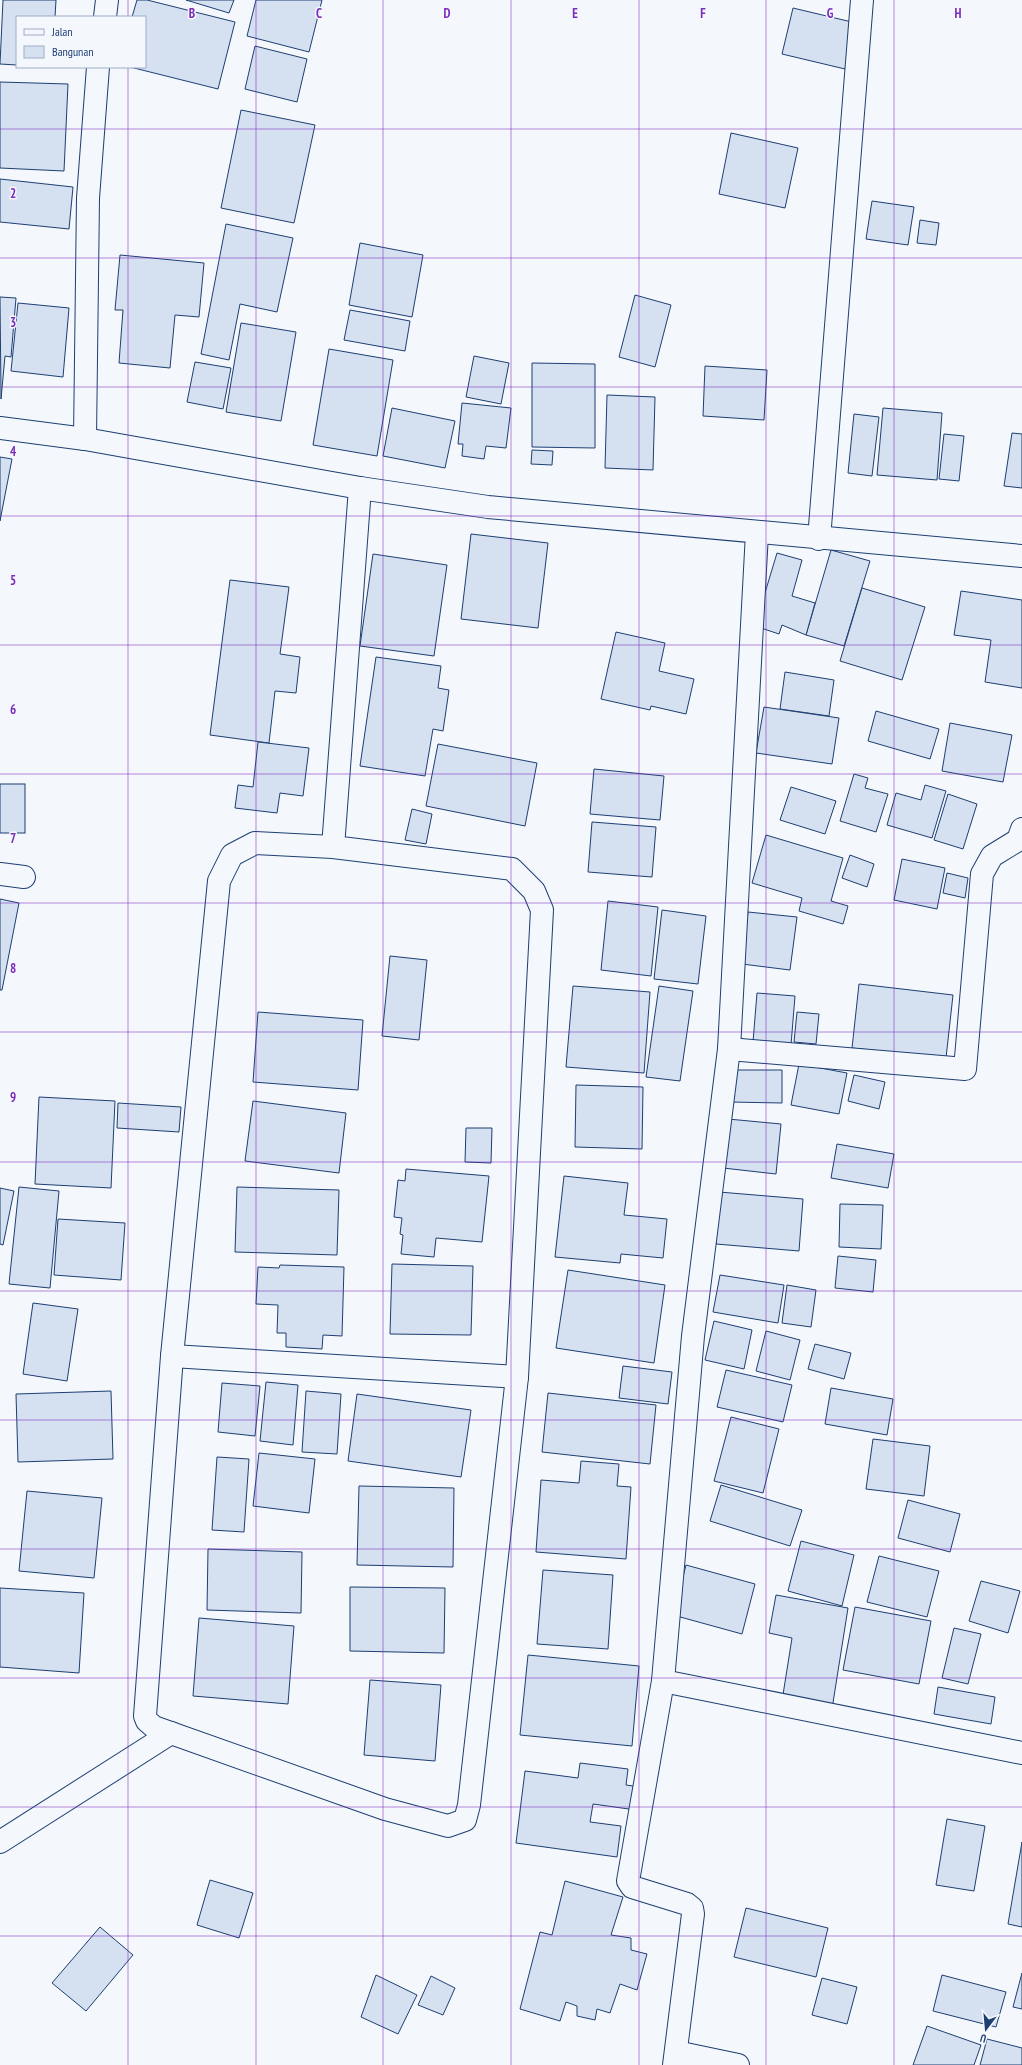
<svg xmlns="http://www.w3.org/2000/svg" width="1022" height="2065" font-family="'PT Sans Narrow',sans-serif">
<rect width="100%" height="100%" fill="#f4f7fb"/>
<g fill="#d5e0f0" stroke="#1d3f73">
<path d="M3,0H56L55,17H17V65L0,64Z"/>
<path d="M137,0H147L235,22L218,89L130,67H145V17H132Z"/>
<path d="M186,0H234L229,13Z"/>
<path d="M256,0H322L309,52L247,36Z"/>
<path d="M793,8L856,23L845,69L782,54Z"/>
<path d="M255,46L307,59L297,102L245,89Z"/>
<path d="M0,82L68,84L64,171L0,168Z"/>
<path d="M241,110L315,125L294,223L221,208Z"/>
<path d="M731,133L798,148L785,208L719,194Z"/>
<path d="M0,179L73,187L69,229L0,222Z"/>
<path d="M872,201L914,207L908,245L866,239Z"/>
<path d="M920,220L939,223L936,245L917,243Z"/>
<path d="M226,224L293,238L277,312L240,304L229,360L201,354Z"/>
<path d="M360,243L423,255L412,317L349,305Z"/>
<path d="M120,255L204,263L199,317L175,315L170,368L119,363L123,310H115Z"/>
<path d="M635,295L671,305L655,367L619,357Z"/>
<path d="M0,297L16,298L11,357L5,356L1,399Z"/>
<path d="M18,303L69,308L63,377L11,371Z"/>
<path d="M350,310L410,321L405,351L344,340Z"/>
<path d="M241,323L296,332L281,421L226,412Z"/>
<path d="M329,349L393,360L377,456L313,445Z"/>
<path d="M474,356L509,363L501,404L466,397Z"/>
<path d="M195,362L231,368L223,409L187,402Z"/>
<path d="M532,363L595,364V448L532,447Z"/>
<path d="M705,366L767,370L764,420L703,416Z"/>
<path d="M607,395L655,397L653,470L605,468Z"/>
<path d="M462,403L511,408L506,448L486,446L484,459L462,456L463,444H458Z"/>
<path d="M392,408L455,421L445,468L383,456Z"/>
<path d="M883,408L942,413L937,480L877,475Z"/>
<path d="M854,414L879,417L872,476L848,473Z"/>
<path d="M1012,433L1022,434V488L1004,486Z"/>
<path d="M944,434L964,436L959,481L939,479Z"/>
<path d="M532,450L553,451L552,465L531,464Z"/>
<path d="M0,457L12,459L0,521Z"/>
<path d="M471,534L548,543L538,628L461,619Z"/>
<path d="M831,550L870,561L844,646L806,635Z"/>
<path d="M777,553L802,560L792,596L815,603L806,635L782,625L779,634L755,626Z"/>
<path d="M373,554L447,565L434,656L360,646Z"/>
<path d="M230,580L289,587L280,654L300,657L296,693L275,691L269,743L210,735Z"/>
<path d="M862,588L925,607L902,680L840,661Z"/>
<path d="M961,591L1022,600V688L985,682L991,640L954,635Z"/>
<path d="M616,632L665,643L659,671L694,679L686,714L651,706L650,710L601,699Z"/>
<path d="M376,657L441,666L438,688L449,690L443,731L433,729L425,776L360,766Z"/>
<path d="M785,672L834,680L829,716L780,709Z"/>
<path d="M764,707L839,718L832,764L756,753Z"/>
<path d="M876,711L939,729L930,759L868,741Z"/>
<path d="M950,723L1012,735L1003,782L942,771Z"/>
<path d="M258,742L309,748L303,796L280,793L277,813L235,808L238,785L253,787Z"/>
<path d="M438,744L537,763L525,826L426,806Z"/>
<path d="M594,769L664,776L660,820L590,814Z"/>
<path d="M854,774L868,778L865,788L888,794L876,832L840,821Z"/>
<rect x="0" y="784" width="25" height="49"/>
<path d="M925,785L946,791L932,838L887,825L896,793L921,800Z"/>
<path d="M791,787L836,801L825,834L780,820Z"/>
<path d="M948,794L977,804L963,849L934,840Z"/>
<path d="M412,809L432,814L426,844L405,840Z"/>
<path d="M592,822L656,827L652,877L588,872Z"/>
<path d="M766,835L843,858L831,901L848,906L843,924L799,911L802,898L752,883Z"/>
<path d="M850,855L874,864L867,887L842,878Z"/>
<path d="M902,859L945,868L937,909L894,900Z"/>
<path d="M947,873L968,878L965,898L943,893Z"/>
<path d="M0,899L19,903L2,990H0Z"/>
<path d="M608,901L658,907L651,976L601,970Z"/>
<path d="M662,910L706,916L698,984L654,979Z"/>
<path d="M748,912L797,917L790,970L742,964Z"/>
<path d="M390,956L427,960L419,1040L382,1036Z"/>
<path d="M859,984L953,995L946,1058L852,1048Z"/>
<path d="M573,986L650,992L644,1073L566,1067Z"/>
<path d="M659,986L693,991L680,1081L646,1077Z"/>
<path d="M757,993L795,996L791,1045L753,1042Z"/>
<path d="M258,1012L363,1020L358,1090L253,1082Z"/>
<path d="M797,1012L819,1014L816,1044L794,1042Z"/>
<path d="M799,1064L847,1073L839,1114L791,1105Z"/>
<path d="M729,1070H782V1103L729,1102Z"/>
<path d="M854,1075L885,1082L879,1109L848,1101Z"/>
<path d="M576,1085L643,1087L642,1149L575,1147Z"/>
<path d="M39,1097L115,1101L111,1188L35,1184Z"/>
<path d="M253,1101L346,1113L339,1173L245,1161Z"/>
<path d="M118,1103L181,1107L179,1132L117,1128Z"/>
<path d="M728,1119L781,1124L776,1174L723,1168Z"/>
<path d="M466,1128H492L491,1163L465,1162Z"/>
<path d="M837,1144L894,1154L888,1188L831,1178Z"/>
<path d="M406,1169L489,1176L482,1242L436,1238L434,1257L401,1254L403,1235L400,1234L402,1218L394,1217L398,1180L405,1181Z"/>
<path d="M564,1176L628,1183L624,1215L667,1219L663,1258L621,1254L620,1263L555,1257Z"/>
<path d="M19,1187L59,1191L50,1288L9,1284Z"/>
<path d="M237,1187L339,1190L337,1255L235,1252Z"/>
<path d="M0,1188L14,1191L3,1245L0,1244Z"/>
<path d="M719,1192L803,1199L799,1251L716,1244Z"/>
<path d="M840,1204L883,1205L881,1249L839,1247Z"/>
<path d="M58,1219L125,1223L121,1280L54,1275Z"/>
<path d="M838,1256L876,1260L873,1292L835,1288Z"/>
<path d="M392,1264L473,1266L471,1335L390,1334Z"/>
<path d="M280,1265L344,1267L342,1336L323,1335L322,1349L286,1347V1333H277L278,1305L256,1304L258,1267L279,1268Z"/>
<path d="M568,1270L665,1285L654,1363L556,1348Z"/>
<path d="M720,1275L784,1285L778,1323L713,1312Z"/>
<path d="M787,1285L816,1290L811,1327L782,1323Z"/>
<path d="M33,1303L78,1309L67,1381L23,1374Z"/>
<path d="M714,1321L752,1330L744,1369L705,1360Z"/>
<path d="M766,1331L800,1340L790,1380L756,1371Z"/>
<path d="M815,1344L851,1353L844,1379L808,1369Z"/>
<path d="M623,1366L672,1372L668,1404L619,1398Z"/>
<path d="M726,1370L792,1385L783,1422L717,1407Z"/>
<path d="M266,1382L298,1385L293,1445L260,1441Z"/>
<path d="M222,1383L260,1386L255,1436L218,1432Z"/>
<path d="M831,1388L893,1399L887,1435L825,1424Z"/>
<path d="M111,1391L113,1459L18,1462L16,1394Z"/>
<path d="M306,1391L341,1394L337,1454L302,1452Z"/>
<path d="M548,1393L656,1405L650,1464L542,1452Z"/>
<path d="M357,1394L471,1410L461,1477L348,1461Z"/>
<path d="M731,1417L779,1429L763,1493L714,1481Z"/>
<path d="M873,1439L930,1446L924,1496L866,1489Z"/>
<path d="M259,1453L315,1459L309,1513L253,1506Z"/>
<path d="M217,1457L249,1459L244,1532L212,1530Z"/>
<path d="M581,1461L619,1464L617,1486L631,1487L626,1559L536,1552L541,1480L579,1483Z"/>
<path d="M721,1485L802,1510L790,1546L710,1521Z"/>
<path d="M359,1486L454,1488L453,1567L357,1565Z"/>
<path d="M27,1491L102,1498L94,1578L19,1571Z"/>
<path d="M908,1500L960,1514L950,1552L898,1538Z"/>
<path d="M801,1541L854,1555L842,1606L788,1591Z"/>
<path d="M208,1549L302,1552L301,1613L207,1610Z"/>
<path d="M879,1556L939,1571L927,1617L867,1602Z"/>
<path d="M686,1565L755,1584L742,1634L673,1615Z"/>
<path d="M543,1570L613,1575L608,1649L537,1644Z"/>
<path d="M981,1581L1020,1591L1008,1633L969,1621Z"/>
<path d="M350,1587L445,1588L444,1653L350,1651Z"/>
<path d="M0,1588L84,1593L79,1673L0,1667Z"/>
<path d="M776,1595L848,1608L832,1709L782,1701L792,1638L769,1633Z"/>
<path d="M855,1607L931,1621L919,1684L843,1670Z"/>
<path d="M199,1618L294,1626L288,1704L193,1696Z"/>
<path d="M954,1628L981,1634L968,1684L942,1678Z"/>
<path d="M528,1655L639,1666L632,1746L520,1735Z"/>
<path d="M370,1680L441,1685L435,1761L364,1755Z"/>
<path d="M938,1687L995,1697L991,1724L934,1714Z"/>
<path d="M580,1763L628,1769L626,1785L640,1787L636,1810L593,1804L590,1822L621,1826L617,1857L516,1843L525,1771L578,1778Z"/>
<path d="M947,1819L985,1826L974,1891L936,1885Z"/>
<path d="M1022,1842V1927L1008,1924Z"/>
<path d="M210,1880L253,1893L239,1938L197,1925Z"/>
<path d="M565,1881L623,1897L611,1935L631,1938V1950L647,1954L637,1990L620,1984L610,2013L597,2009L595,2020L577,2016V2006L566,2002L560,2021L520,2009L540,1932L552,1935Z"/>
<path d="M746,1908L828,1928L816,1977L734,1957Z"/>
<path d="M100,1927L133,1955L86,2011L52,1983Z"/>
<path d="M1022,1973V2009L1013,2007Z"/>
<path d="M376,1975L417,1995L398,2034L361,2017Z"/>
<path d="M942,1975L1006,1992L996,2027L933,2011Z"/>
<path d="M431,1976L455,1988L443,2015L418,2005Z"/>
<path d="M822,1978L857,1987L847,2024L812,2015Z"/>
<path d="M927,2026L981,2045L974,2065H913Z"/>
<path d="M987,2039L1022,2048V2065H980Z"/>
</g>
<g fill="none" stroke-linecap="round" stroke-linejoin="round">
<g stroke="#1d3f73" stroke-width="24">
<g id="minor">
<path d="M105,17L107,0"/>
<path d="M0,428L85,439L360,488L488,507L1022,556"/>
<path d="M85,439L88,198L98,67"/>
<path d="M819,539L862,0"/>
<path d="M333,847L255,843L232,855L219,881L172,1356L145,1716L147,1721L154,1727L385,1809L448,1826L465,1820L469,1805L517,1377L542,910L534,891L512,869L333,847L360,488"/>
<path d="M0,874L24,877"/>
<path d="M729,1049L965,1069L982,874L992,856L1018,840L1022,829"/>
<path d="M172,1356L517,1377"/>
<path d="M663,1681L1022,1753"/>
<path d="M0,1842L171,1733"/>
<path d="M676,2052L738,2065"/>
<path d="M674,2065L693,1914L692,1908L687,1904L632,1887L628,1881L663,1681L693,1336L729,1049L757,533"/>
</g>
</g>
<use href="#minor" stroke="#f4f7fb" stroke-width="22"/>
</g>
<path fill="none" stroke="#7b2cbf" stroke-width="1" stroke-opacity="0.55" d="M128,0V17M256,0V2065M383,0V2065M511,0V2065M639,0V2065M766,0V2065M894,0V2065M128,67V2065M0,129H1022M0,258H1022M0,387H1022M0,516H1022M0,645H1022M0,774H1022M0,903H1022M0,1032H1022M0,1162H1022M0,1291H1022M0,1420H1022M0,1549H1022M0,1678H1022M0,1807H1022M0,1936H1022"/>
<g font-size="13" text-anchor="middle" font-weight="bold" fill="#7b2cbf" stroke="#f4f7fb" stroke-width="3" stroke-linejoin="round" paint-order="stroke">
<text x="192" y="18">B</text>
<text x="319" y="18">C</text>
<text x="447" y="18">D</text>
<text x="575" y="18">E</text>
<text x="703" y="18">F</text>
<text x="830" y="18">G</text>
<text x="958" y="18">H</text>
<text x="13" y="198">2</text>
<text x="13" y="327">3</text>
<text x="13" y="456">4</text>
<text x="13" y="585">5</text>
<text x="13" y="714">6</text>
<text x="13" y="843">7</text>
<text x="13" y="973">8</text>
<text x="13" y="1102">9</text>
</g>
<rect x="16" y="16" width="130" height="52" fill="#f4f7fb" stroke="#9eadc5"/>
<rect x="24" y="29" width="20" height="6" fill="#f4f7fb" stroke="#9eadc5"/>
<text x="52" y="36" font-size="12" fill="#1d3f73">Jalan</text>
<rect x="24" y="46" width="20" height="12" fill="#d5e0f0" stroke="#9eadc5"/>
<text x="52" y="56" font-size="12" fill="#1d3f73">Bangunan</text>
<g transform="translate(986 2029) rotate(196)" stroke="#f4f7fb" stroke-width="3" paint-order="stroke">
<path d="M0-3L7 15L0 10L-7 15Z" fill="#1d3f73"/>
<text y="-6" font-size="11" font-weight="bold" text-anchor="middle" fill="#1d3f73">U</text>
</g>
</svg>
